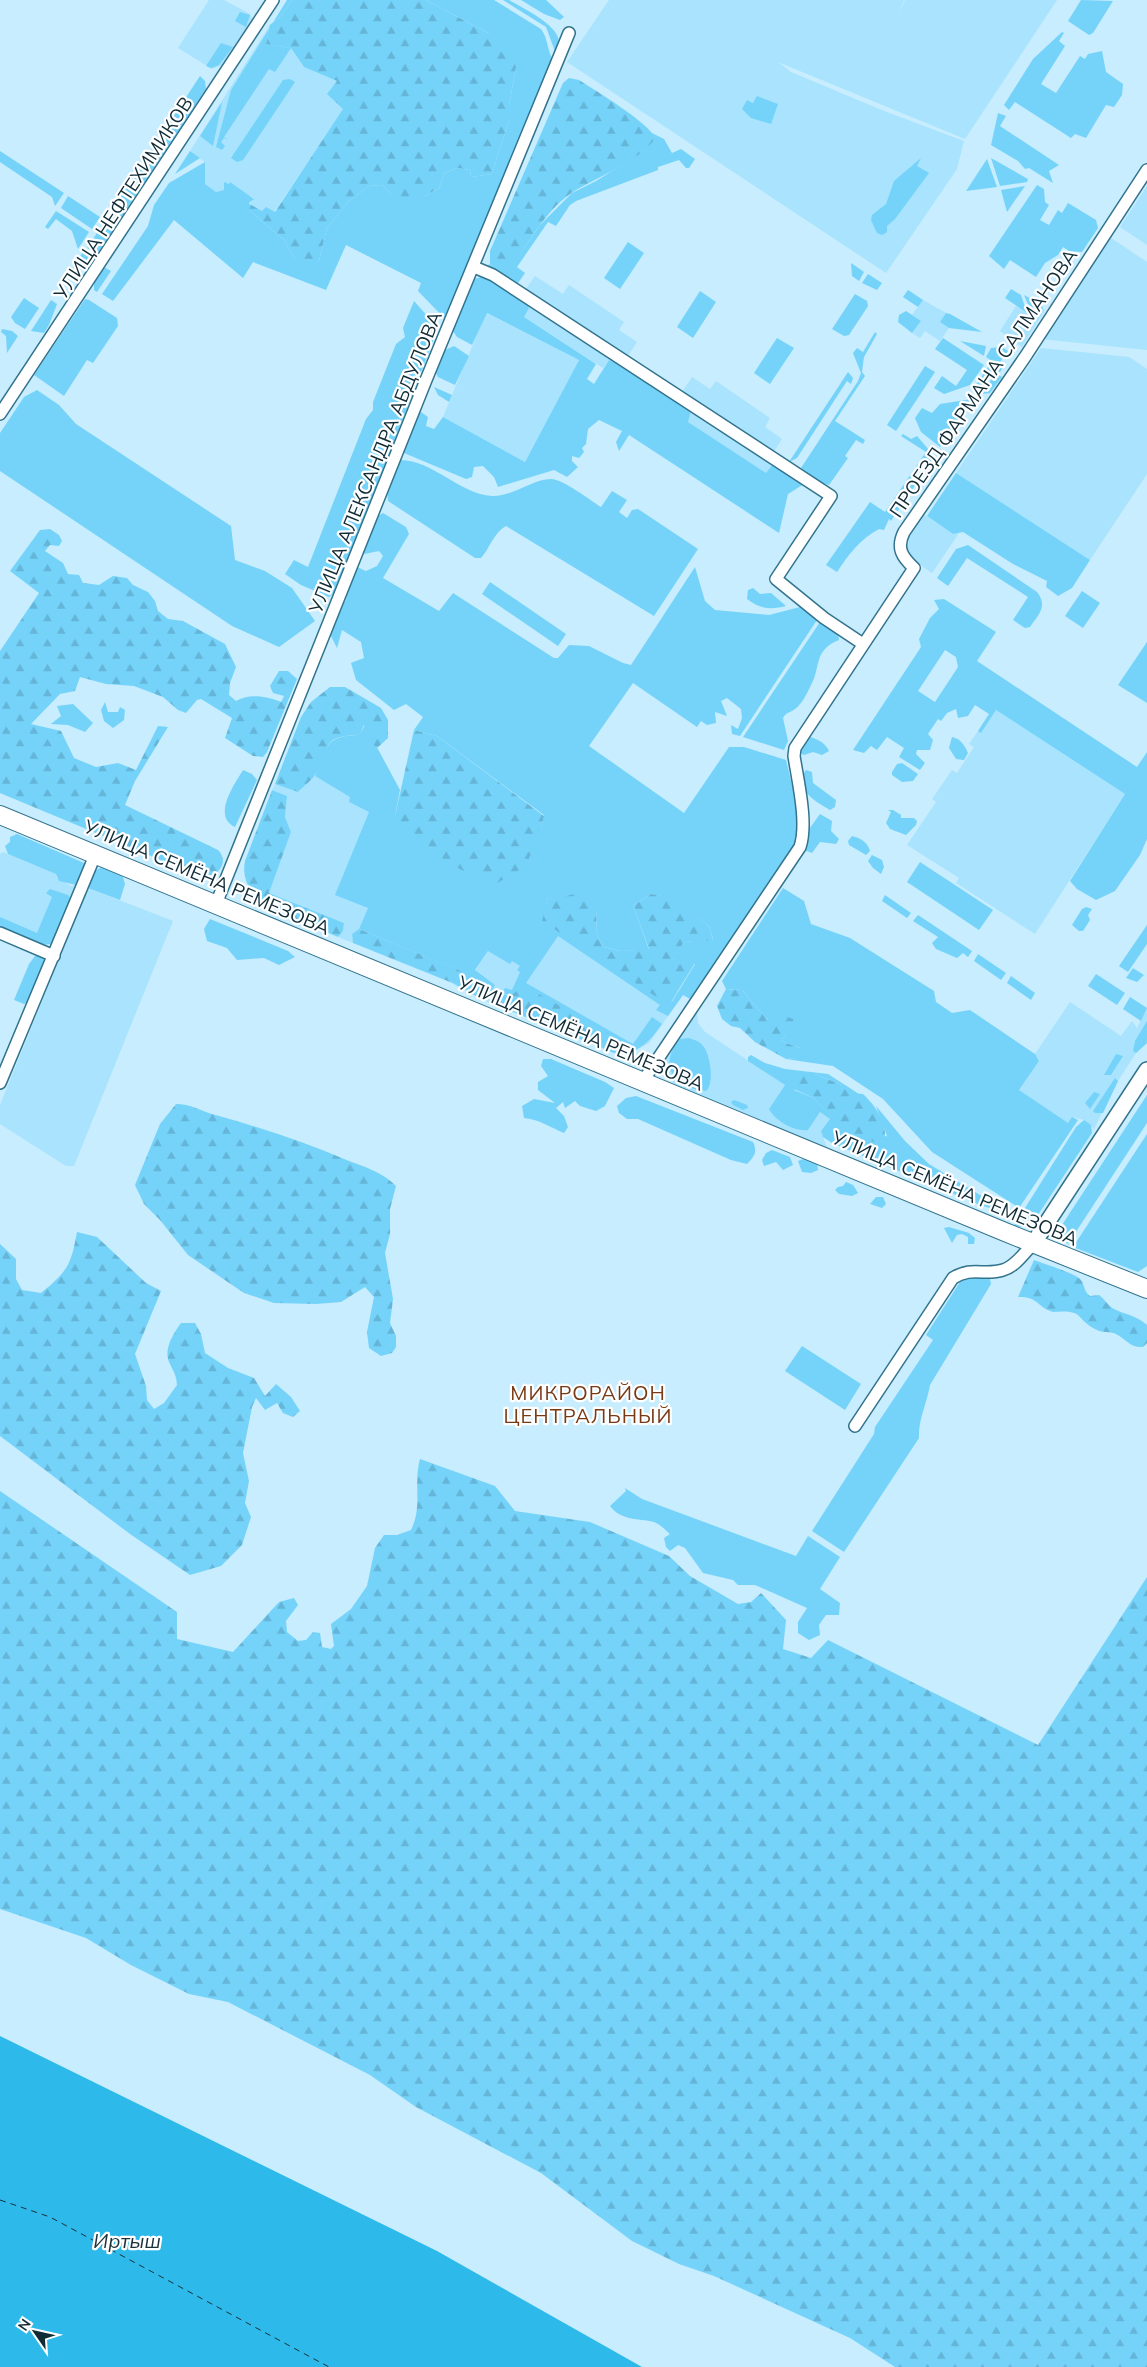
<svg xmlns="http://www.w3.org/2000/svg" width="1147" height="2367" font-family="Mulish,sans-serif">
<defs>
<pattern id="forest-firs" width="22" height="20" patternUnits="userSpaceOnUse" patternTransform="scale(1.25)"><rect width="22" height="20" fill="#75d3fa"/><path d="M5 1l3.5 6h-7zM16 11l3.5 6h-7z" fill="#64b5d7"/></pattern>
</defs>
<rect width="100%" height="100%" fill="#c7edfe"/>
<g fill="#a9e3fe">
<path d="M209,0H224L250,14L252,19L225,64L212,69L178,48Z"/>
<path d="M609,0H904L898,15L905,0H1057L965,139L778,62L791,72L884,111L964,141L957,169L886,273L567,62Z"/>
<path d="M270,25L291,48L304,67L337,81L344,109L274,212L262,211L250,204L254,198L229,185L224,190L216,192L205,184V162L190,151Z"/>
<path d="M1147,186V245L1120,227Z"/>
<path d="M1108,236L1147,262V350L1041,339Z"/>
<path d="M535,276L563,294L569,285L624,322L619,330L637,342L621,366L609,360L603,368L524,317L527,304L519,299Z"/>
<path d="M923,300L946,313L940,322L949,328L940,341L925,331L920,338L912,333L921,321L912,315Z"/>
<path d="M1016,306L1027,313L1043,308L1045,310L1022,347L1000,331Z"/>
<path d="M486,313L579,360L525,462L443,417Z"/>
<path d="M1041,348L1129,357L1147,369V474L1090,560L956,473Z"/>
<path d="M692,377L710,389L716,381L770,418L765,427L782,439L768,461L772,465L766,474L688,422L676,401Z"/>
<path d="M922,513L953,534L959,533L932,573L903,553L902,543Z"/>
<path d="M996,710L1125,794L1035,934L956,883L959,878L907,845L936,802L932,799L952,770L957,773L974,747L969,744L978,731L981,732Z"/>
<path d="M315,776L351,797L349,802L404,827L359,929L352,934L353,943L338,937L343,931L344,923L269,893L291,832L285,817L287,796L272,790L275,784L298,792Z"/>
<path d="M3,852L57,874L56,877L71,886L76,885L51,944L0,927V854Z"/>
<path d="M88,888L173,921L74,1166H66L0,1124V1105Z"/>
<path d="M516,909L683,995L649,1043L631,1053L619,1055L483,1000L488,997L475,971Z"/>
<path d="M1070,1002L1121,1036L1132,1021L1137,1028L1147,1008V1043L1136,1053L1118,1081L1092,1133L1093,1128L1084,1120L1073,1117L1068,1124L1019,1090L1039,1061L1035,1054Z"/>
<path d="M697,1009L698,1023L705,1032L785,1085L769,1109L808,1130L820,1112L830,1119L821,1131L827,1148L699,1095L676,1085L668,1078L664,1058Z"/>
</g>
<g fill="#75d3fa" fill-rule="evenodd">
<path d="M287,0H292L281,16L270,25L266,44L291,48L275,72L269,69L224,137L228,140L224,138L221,142L225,146L222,150L216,147L231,90Z"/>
<path d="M426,0H494L541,29C548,38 547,50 553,60L478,237L455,301L445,319L418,291L421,283L346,245L326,290L253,262L243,278L174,220L113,301L102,294L148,226L154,205L169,183L205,162V184L216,192L224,190V182L229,184L230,182L254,199L249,203V210L284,240L294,258L319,261L327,228L349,201L369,186L382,185L392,195L423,197L439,188L445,173L457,168L470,170L471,177L492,174L509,120V105L516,67L488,33Z"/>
<path d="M503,0H509C522,8 560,25 559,43C559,46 557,51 556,54L546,27Z"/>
<path d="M521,0H546L564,17L560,20L544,14Z"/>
<path d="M1081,0L1113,1L1093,33L1089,35L1068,21Z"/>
<path d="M240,12L250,15L246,27L235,21Z"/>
<path d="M1062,32L1064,33L1059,41L1065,46L1041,84L1056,93L1080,56L1085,59L1088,54L1102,51L1106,72L1123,84L1122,95L1114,107L1106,105L1086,138L1075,134L1071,138L1015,102L1009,110L1004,105L1033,59Z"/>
<path d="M221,43L233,47L219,65L211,68L206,66Z"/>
<path d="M200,76L205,81L206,89L97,254L87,248Z"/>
<path d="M290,79L295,82L243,160L237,162L231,158L283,80Z"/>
<path d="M757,96L778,104L771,124L751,118L742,109L747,100L753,103Z"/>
<path d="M222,102L213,146L200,136Z"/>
<path d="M998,113L1006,116L1000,126L1059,165L1049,171L1053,183L1029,168L1025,169L1018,161L991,145Z"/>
<path d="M652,133L664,139L672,153L681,149L695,159L689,168H686L679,160L658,167V170L576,201L570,205L556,226L548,222L517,267L525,273L518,283H515L487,266L490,264L508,272L540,225L572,193L596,181L642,152L655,137Z"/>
<path d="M0,151L64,193L55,206L52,197L0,162Z"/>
<path d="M190,151L200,158L175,174Z"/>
<path d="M921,158L917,166L929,173L895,219L887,226V232L882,235L877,233L871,220L872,215L886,204L894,181Z"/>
<path d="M991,158L1028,179L1027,182L1000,186Z"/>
<path d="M987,159L997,187L966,191Z"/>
<path d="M1037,185L1044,189L1045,202L1049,205L1040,220L1049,225L1058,210L1062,213L1068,203L1096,220L1098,228L1082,252L1069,251L1063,247L1058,255L1045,263L1036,277L1010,260L1004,269L989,256Z"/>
<path d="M1025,186L1007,212L1001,190Z"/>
<path d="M68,196L100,217L92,229L61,208Z"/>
<path d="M56,211L89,232L78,249L72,231L56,219L48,229L45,227Z"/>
<path d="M628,242L644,253L620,289L604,278Z"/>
<path d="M83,252L93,258L75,276L69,273Z"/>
<path d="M851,263L864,272L859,281L852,276Z"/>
<path d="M104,267L111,271L97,292L94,290V283Z"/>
<path d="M868,274L882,283L877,290L862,283Z"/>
<path d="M484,276L527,304L529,308L524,317L596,364L587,379L594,384L609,360L616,363L691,410L688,422L766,473L772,465L804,484L788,494L779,533L629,435L619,451L616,442L622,431L599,420L588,429L586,444L582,448L584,452L579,458L572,456V461L578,467L567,477L554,470L498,487L494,477L483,466L474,467L472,477L466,479L404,453L402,449L418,414L421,412L428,417L426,426L434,429L443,417L525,462L579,360L487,313L472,345L457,337L453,331L474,279Z"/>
<path d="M1011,289L1021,295L1027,313L1005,298Z"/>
<path d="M908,290L923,300L918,307L903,297Z"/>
<path d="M700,291L716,302L693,338L677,327Z"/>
<path d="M855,294L867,301L868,306L849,335L844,336L832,329Z"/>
<path d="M1024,295L1041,304L1043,308L1031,311Z"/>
<path d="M24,298L39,308L25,329L15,323L11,317Z"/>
<path d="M85,299L89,300L117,318L118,326L93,363L87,360L64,396L34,375Z"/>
<path d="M51,300L57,304L49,325L44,333L31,331Z"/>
<path d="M414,301L438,328L357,539L334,593L329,597L301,585L285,574L294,560L308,567L366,419L373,410V402L396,344L405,337L403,328Z"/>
<path d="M906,311L921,321L912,333L898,322L899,315Z"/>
<path d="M946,313L950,314L982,332L949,328L940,322Z"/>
<path d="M2,329L12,331L18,336L7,353L6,336L1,332Z"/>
<path d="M875,332L877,334L864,357L862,372L865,376L835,421L865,440L863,444L856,440L845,456L848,458L829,485L819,482L801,468L858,381L861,373L853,353L857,348L863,352Z"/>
<path d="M777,338L794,348L770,384L754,373Z"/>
<path d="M943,338L984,365L970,385L944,394L934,388L942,376L956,386L967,370L935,349Z"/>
<path d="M960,341L986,346L984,356Z"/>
<path d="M454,346L469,356L455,385L438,377L436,373L445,350Z"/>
<path d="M1002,347L1008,351L998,365L1002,369L1000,372L995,370L979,393L976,385L992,361L986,357L991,348Z"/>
<path d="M925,366L935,372L896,431L887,425Z"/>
<path d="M848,372L853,378L851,384L847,381L797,458L789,462Z"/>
<path d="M996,373L1002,377L990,393L981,394Z"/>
<path d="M434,387L452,395L449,402L438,395Z"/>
<path d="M37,390L59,405L76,424L231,526L235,560L265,571L292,588L315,621L279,647L232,626L0,471V433L24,397Z"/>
<path d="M972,399L940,447L921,432L915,418L922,408L932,413L940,404Z"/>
<path d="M903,434L911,439L917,436L935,457L926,472L929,478L926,481L920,478L891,521L889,519L884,530L879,529C859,540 849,554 837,572L826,565L870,502L885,512L926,452L901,436Z"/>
<path d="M399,460C432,459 459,494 492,496C512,497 533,479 551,479C563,479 591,501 601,507L612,491L627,500L619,512L627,518L632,510L638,509L698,549L654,616L506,526C494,532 490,548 481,558H475L388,501L387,491Z"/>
<path d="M956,473L1090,560L1072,588L1058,596L1046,587L1047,581L1013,564L963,532L953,534L927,516Z"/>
<path d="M383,513L406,527L409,534L383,578L439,611L453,593L554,658H558L569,645L589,646L623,663L631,665L695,567L705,601L715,610L769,615L800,607L809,611L817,620L740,736L732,734L731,725L738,729L742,718L741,709L727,698L721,701L727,716L715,712L716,723L707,725L701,721L697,727L633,683L589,746L684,813L729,747H744L786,760C793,790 801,814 796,845L692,1000L683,995L668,1016L656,1010L660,1005L558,936L526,983L633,1044L652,1017L662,1024C650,1041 641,1051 619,1055L628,1049L511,995L505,994L500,999L504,1008L500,1006L498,1001L505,988L512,990L520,972L517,970L520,966L512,961L510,964L488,951L475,970L495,985L488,997L483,1000L452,983L460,986L467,974L359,929L368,908L335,895L369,812L349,802L350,797L315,776C328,748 322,736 359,735L365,725L400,790L395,816L541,829L544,815L437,736L414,730L423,717L406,704L394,710L356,680L351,663L364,658L361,642L342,630L337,648L330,634L334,614L346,600L348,583L357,567L366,571L377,566L383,556L379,551L364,554L363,548L374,518ZM651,894L670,898L709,926L713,939L684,942L671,959L695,964L672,1002L543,921L548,897L596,909L597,935L604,947L620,951L649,950L633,905Z"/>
<path d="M968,545L1037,592C1048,606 1039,614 1030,627L1025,628L1013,620L1028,597L967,558L948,586L937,578L956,549Z"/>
<path d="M490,582L566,634L558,646L482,594Z"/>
<path d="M753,588L760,594L771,593L786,606C771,610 760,609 747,599L748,590Z"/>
<path d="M1082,591L1100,603L1083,628L1065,616Z"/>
<path d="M944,599L996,632L977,661L1137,767L1147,752V839L1140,855L1115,891L1096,900L1077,889L1070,881L1125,794L996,710L981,733L978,731L989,714L975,705L968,716L958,718L956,709L947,713L941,721L938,719L928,734L933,740L930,750H917L916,754L925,763L920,770L899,757L904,748L887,737L877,750L871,746L864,753L853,750L921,647L919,639L930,618L939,609L934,600ZM945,650L956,657L958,667L935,702L918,691Z"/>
<path d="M820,622L838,633L839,640C812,651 822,667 810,687C807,694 801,705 795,709C790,713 786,712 783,718L788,741L784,750L743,737Z"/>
<path d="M1147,642V703L1118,685Z"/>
<path d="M105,702L108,712H118L120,707L125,710L124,720L113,728L104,721L101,710Z"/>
<path d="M73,704L93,723L85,732L68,725L51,724L61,716L57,706Z"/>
<path d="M806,736C816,738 825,742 829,751L822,755L813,752L804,755L799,752Z"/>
<path d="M952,737C961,739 965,746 968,753L964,760L956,759L949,748Z"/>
<path d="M902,763L918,774L913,781L902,782L892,775V772L897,764Z"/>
<path d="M243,770L252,774L257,780L235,827C211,816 236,782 243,770Z"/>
<path d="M806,770L812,772L813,783L836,800L835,807L830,810C815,801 804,796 801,777Z"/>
<path d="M888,810H893L901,815V818H914L917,821L916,825L906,835L890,829L886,823L891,812Z"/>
<path d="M820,814L832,821L831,831L839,839L836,844L820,842L812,853L804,850L807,832Z"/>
<path d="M17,834L84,863L85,866L76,885L59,881L56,874L8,854L5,846L10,842V837Z"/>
<path d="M852,836C861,838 868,843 870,851L866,855L849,845L848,841Z"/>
<path d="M872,855L882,860L884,867L881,874L873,868L868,861Z"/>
<path d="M920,862L993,910L979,930L907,882Z"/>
<path d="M103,866L123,877L125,884L120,900L88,888L95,871Z"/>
<path d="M783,888L804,901L811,924L850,938L934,991L936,1002L952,1013L970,1010L1035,1054L1039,1061L1019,1090L1068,1123L1072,1117L1078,1120L1019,1208L932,1152L883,1099L833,1066L786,1059L795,1058L800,1048L781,1041L785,1035L775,1020H768L742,990L726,989L722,981Z"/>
<path d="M50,889L68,895L70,898L51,944L41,945L0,927V917L37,933L52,897L46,893Z"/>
<path d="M885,895L911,913L907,918L882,901Z"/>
<path d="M1086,907L1092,909L1088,915L1090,920L1083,931H1079L1072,925L1082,909Z"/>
<path d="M918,915L972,951L968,957L963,953L957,958L936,949L932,943L938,937L913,921Z"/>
<path d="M210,919L288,951L295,957L279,965L264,958L237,960L227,948L207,941L204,929Z"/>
<path d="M1147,925V944L1128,972L1119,966Z"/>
<path d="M978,954L1006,973L1001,980L974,961Z"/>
<path d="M35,956H39L46,961L29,1002L24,1004L14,1000L29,964Z"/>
<path d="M1133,968L1144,975L1137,982L1126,978Z"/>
<path d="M1096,974L1125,993L1117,1005L1088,986Z"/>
<path d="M1011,976L1035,993L1031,1000L1007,983Z"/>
<path d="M1130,997L1147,1008L1141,1021L1123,1009Z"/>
<path d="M1147,1021V1043L1136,1053L1133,1051L1135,1041Z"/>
<path d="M689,1038C694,1040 700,1041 703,1046C710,1053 715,1084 706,1091C674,1088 657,1066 680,1039Z"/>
<path d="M1116,1054L1123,1056L1111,1075H1104Z"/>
<path d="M751,1055L765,1063L785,1069L828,1074L859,1094H848L842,1085L815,1074L794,1090L814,1098L850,1137L859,1142L887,1136L876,1106L905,1141L929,1164L1013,1215L980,1205L832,1143L823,1137L821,1131L830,1119L820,1112L808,1130C795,1132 775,1121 769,1109L785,1085L748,1061V1057Z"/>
<path d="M543,1059H551L605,1082L614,1088L605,1106L596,1111L580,1106L575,1101L565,1108L563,1102L556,1108L564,1116L568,1127L564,1133C550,1127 538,1119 524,1118L522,1106L534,1099L555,1103L538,1090V1082L548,1076L541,1066Z"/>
<path d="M1115,1078L1118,1081L1103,1113H1095L1093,1111Z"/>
<path d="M1094,1092L1100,1094L1090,1109L1085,1103Z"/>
<path d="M1147,1095V1123L1068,1244L1061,1237L1060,1228Z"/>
<path d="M636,1096L753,1142C758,1152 754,1157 747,1164L731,1160L638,1119H627L619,1113L617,1106L626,1098Z"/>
<path d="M734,1100L747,1105L748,1108L743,1110L733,1105L731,1102Z"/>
<path d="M1084,1120L1091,1125L1092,1133L1034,1221L1021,1227H1013L1076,1127Z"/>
<path d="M1147,1134V1266L1138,1272L1073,1247Z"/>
<path d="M772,1150L790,1157L793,1165L783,1170L776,1162L764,1166L762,1160L766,1153Z"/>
<path d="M806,1158L817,1162L818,1170L811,1173L802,1172L798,1161Z"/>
<path d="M846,1182L853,1185L858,1193L852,1196L839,1194L835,1190L838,1187L843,1186Z"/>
<path d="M876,1197H883L886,1204L882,1208L870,1204Z"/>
<path d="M949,1227L969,1233L975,1238L974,1244H968V1237L962,1234L957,1235L952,1243L944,1228Z"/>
<path d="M965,1278L990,1279L991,1284L930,1385C927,1403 918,1420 919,1438L844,1552L812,1531L874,1434L875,1427L933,1340L926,1335L960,1282Z"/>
<path d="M802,1346L861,1384L845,1410L785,1371Z"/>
<path d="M625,1488L642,1499L796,1556L808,1536L840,1557L820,1589L840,1603L839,1615H826L819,1625L820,1635L809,1640L798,1633V1622L807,1608L755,1585H738L733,1580L703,1573L685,1548L678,1545L670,1551L666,1547L664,1538L670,1534C665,1530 660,1524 654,1522C638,1518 621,1521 610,1506L626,1491Z"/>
</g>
<g fill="url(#forest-firs)">
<path d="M292,0H426L488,33L512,54L516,67L509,105V120L492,174L471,177L470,170L457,168L445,173L439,188L423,197L405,201L392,195L382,185L369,186L349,201L327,228L319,261L309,267L294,258L284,240L249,210L248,203L262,211L266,207L275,212L343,109L327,94L337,81L304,67L291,48L266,44L270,25L281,16Z"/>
<path d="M569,78L579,80C596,91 646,121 655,137C649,156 590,181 573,192C544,211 528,245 508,273L490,264V251L563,83Z"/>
<path d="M50,529L59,535L62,541L59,546L50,545L45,551L63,563L68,574L79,575L83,583L99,585L113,576L127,578L133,585L148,592L155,601L158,611L168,619L183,621L225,644L236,667L230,683L229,695L236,701C248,693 268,696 281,702L284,696L273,693L270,686L279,671H288L297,679L267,752L263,757L253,756L225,738L232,718L201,699L197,700L186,713L178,710L163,697L134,686L106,684L80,677L75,691L60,694L31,724L61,731L74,758L96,767L118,763L136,770L158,726L168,727L135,781L125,805L218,850C231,863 216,880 199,876L0,793V651L39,593L10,571L40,530Z"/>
<path d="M330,687H345L381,708L388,720V738L376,749L364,725L359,735C317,736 332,750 315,775C311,781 304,786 298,792L275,784L301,717L311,702Z"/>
<path d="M414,730L437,736L544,816L541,829L526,866L492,886L424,850L395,816Z"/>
<path d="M272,790L287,796L285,817L291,832L269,893L344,923L343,931L338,937C306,923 236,907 245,861Z"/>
<path d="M582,892L596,909L597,935L604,947L620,951L649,949L633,905L651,894L670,897L709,926L713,940L684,942L672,959L695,963L671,1002H664L542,921L548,897L559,898Z"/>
<path d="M359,929L468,974V983L466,986H460L353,943L352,934Z"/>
<path d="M523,985L627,1044L629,1049L619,1055L504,1008L500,999L502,995H512Z"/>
<path d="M726,989L742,990L768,1020H775L782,1015L793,1019L795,1031L785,1035L781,1041L800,1048L803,1053L795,1058L786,1059L755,1042L740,1028L731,1026L722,1019L717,1006Z"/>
<path d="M815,1074L842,1085L848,1093L863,1094C877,1107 889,1126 884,1145L871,1141L859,1142L849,1137L814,1098L789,1087L790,1081H799L803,1076Z"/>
<path d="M176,1104C190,1104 199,1110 212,1114C259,1127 304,1142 349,1161C365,1167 384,1173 396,1186L390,1209V1234L385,1253L393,1299L390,1323L396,1336V1347L392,1353L381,1356L369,1348L367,1332L374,1297L365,1287L341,1302L316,1304L274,1303L244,1293L188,1255L160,1220L144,1204L135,1185L160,1124Z"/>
<path d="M77,1232L97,1237L146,1283L161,1291L135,1354L146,1386L147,1400L154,1409L164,1403L177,1385C176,1371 171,1369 168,1359C165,1346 174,1333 181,1323H195L201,1334L205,1353L228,1368L254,1378L265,1396L276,1384L291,1397L300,1411L293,1417L283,1413L277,1403L265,1410L256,1398L252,1407L243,1453L249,1481L245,1503L251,1517L242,1545L221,1566L190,1575L130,1534L0,1436V1244L16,1259V1279L22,1290L41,1293C68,1271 71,1265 77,1232Z"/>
<path d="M1034,1260C1044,1264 1074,1273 1080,1279C1085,1284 1083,1291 1090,1296L1099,1295C1105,1299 1108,1306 1114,1309C1126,1315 1136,1315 1147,1325V1343L1143,1347C1130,1348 1126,1339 1116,1334C1109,1331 1103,1333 1097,1330C1074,1319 1086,1309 1053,1312C1037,1307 1038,1296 1018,1297Z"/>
<path d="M420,1459L495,1486L515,1511L590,1522L669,1556L690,1576L738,1604L751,1602L761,1593L786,1620L783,1649L811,1658L828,1640L1038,1745L1147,1577V2367H895L850,2338L714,2276L679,2264L632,2241L541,2173L416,2107L370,2075L228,2002L189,1994L131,1965L86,1938L0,1909V1491L177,1612V1639L233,1652L279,1602L294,1598L298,1605L286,1621L287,1632L298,1641L306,1640L313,1632L320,1633L322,1647L331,1649L334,1646L331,1624L351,1609L367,1586L375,1548L384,1535H397L411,1530C423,1506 413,1484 420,1459Z"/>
</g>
<path fill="#2db9ea" d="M0,2036L437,2251L642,2367H0Z"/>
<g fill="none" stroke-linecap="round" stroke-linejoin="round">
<path stroke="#1c323b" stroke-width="1" stroke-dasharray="6 5" stroke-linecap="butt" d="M0,2200L50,2217L329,2367"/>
<g stroke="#32738d" stroke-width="14">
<g id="minor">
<path d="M474,267L493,275L831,496L776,579L824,618L863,644"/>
<path d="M0,414L273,0"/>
<path d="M216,904L426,380L569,33"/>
<path d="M0,933L54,956"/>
<path d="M643,1081L800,847C808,823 798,782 794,756L795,748L914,568C902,557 896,548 904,532L1025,357L1147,170"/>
<path d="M0,1083L96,853"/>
<path d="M855,1426L953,1278C972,1266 984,1276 1003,1270C1015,1267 1025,1252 1033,1244"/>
</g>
</g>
<g stroke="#32738d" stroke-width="18">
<path id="secondary" d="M1033,1244L1147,1070"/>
</g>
<g stroke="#32738d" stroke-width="20">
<path id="primary" d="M0,815L1005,1232L1147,1289"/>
</g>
<use href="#minor" stroke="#fff" stroke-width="11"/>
<use href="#secondary" stroke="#fff" stroke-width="15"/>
<use href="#primary" stroke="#fff" stroke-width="18"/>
</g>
<g text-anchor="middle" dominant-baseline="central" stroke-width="4.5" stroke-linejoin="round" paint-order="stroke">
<g font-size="19" fill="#112c37" stroke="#fff">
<text transform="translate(123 198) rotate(-57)">УЛИЦА НЕФТЕХИМИКОВ</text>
<text transform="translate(983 383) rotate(-56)">ПРОЕЗД ФАРМАНА САЛМАНОВА</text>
<text transform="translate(375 462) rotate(-68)">УЛИЦА АЛЕКСАНДРА АБДУЛОВА</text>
<text transform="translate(207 877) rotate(23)">УЛИЦА СЕМЁНА РЕМЕЗОВА</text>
<text transform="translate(581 1033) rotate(23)">УЛИЦА СЕМЁНА РЕМЕЗОВА</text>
<text transform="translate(955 1188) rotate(23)">УЛИЦА СЕМЁНА РЕМЕЗОВА</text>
</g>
<g font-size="20" letter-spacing="1" fill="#783915" stroke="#fff">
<text x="588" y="1392">МИКРОРАЙОН<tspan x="588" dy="23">ЦЕНТРАЛЬНЫЙ</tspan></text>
</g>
<g font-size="20" font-style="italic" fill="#1c323b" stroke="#fff">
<text x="127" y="2240">Иртыш</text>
</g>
</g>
<g transform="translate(35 2332) rotate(304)" stroke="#ffffff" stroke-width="4" paint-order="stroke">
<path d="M0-4L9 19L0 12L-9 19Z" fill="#112c37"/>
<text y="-8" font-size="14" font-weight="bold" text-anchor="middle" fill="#112c37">N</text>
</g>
</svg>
